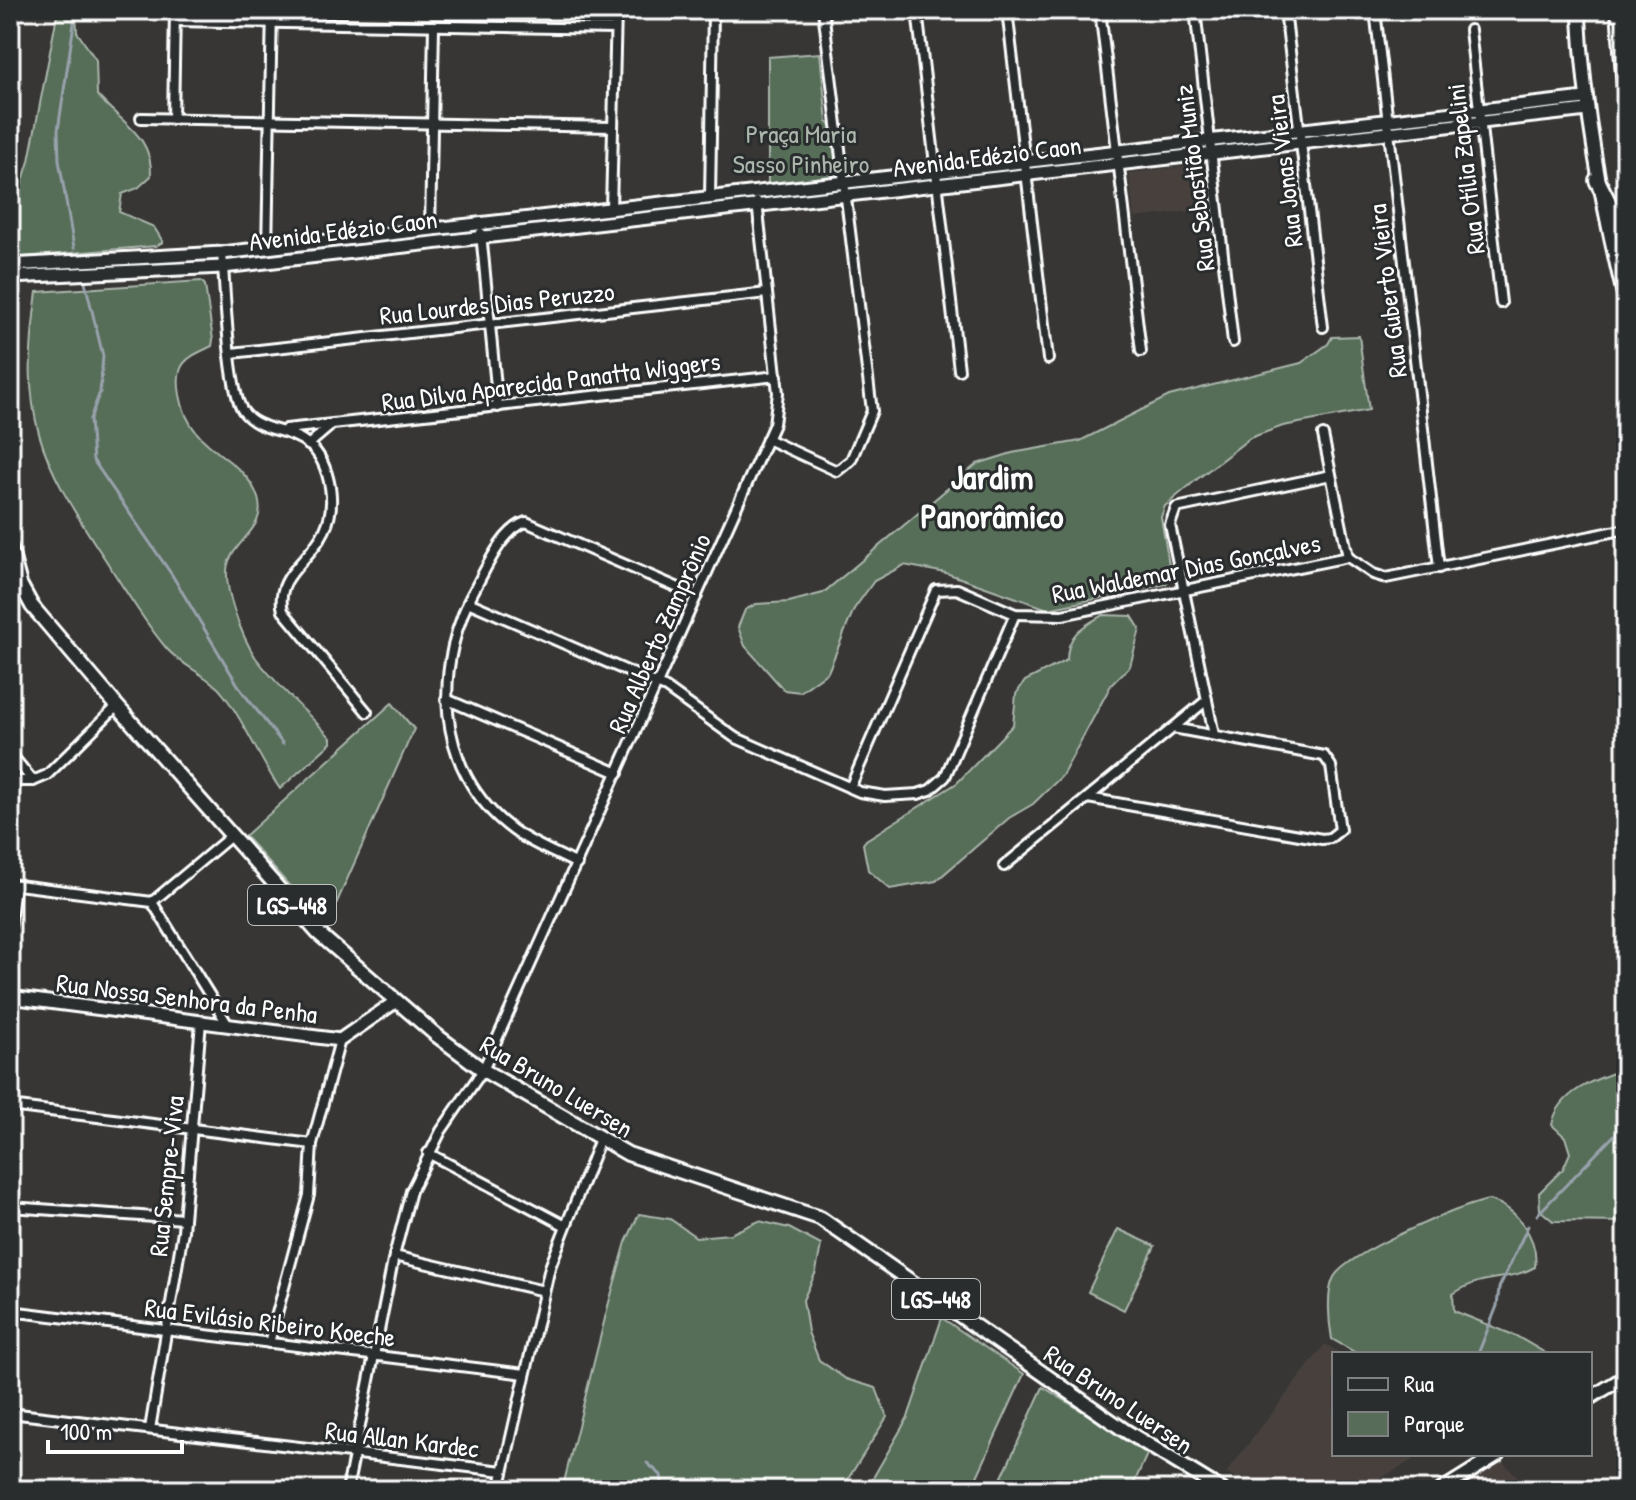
<svg xmlns="http://www.w3.org/2000/svg" width="1636" height="1500" font-family="'Patrick Hand',sans-serif">
<rect width="100%" height="100%" fill="#373635"/>
<filter id="ink" filterUnits="userSpaceOnUse"><feTurbulence type="fractalNoise" baseFrequency=".0125" numOctaves="2"/><feDisplacementMap in="SourceGraphic" scale="16" xChannelSelector="R" yChannelSelector="G"/><feConvolveMatrix kernelMatrix="1 2 1 2 8 2 1 2 1" color-interpolation-filters="sRGB"/></filter>
<g filter="url(#ink)">
<g fill="#47413e">
<path d="M1205,164L1210,209L1134,218L1129,173Z"/>
<path d="M1325,1344L1342,1354H1334V1454H1423L1360,1490H1263L1226,1473Z"/>
<path d="M1500,1459L1531,1490H1452Z"/>
</g>
<g fill="#576d59" stroke="#abb6ac" stroke-width="2">
<path d="M58,10H76L77,32L96,60L97,95C121,123 153,135 151,176L138,188L122,194L119,212L154,227L163,242L156,246L10,258V222L29,161Z"/>
<path d="M820,53L827,122L832,125L838,179L768,187V57Z"/>
<path d="M201,281L205,285L213,340L212,346C187,358 174,362 180,395C190,454 244,454 258,498C267,527 238,538 229,561C220,583 243,639 256,658C278,687 307,712 331,738V743L280,789C259,759 246,724 224,695C210,676 183,667 167,649C144,622 125,590 105,559C38,458 19,416 37,292Z"/>
<path d="M1359,336L1369,410L1283,426L1250,438L1196,480L1165,506L1161,517L1171,577L1166,584L1048,609L946,573L904,565L874,581L854,609L828,672L800,692L784,690L745,646L738,627L745,610L756,604L789,602L823,593L977,464L1012,453L1080,441L1169,396L1301,363L1328,344L1332,337Z"/>
<path d="M1103,615L1132,616L1140,629L1130,666L1111,685L1062,776L1033,804L1009,818L936,881L890,889L868,870L863,844L866,840L957,783L1013,725L1016,694L1025,681L1067,660C1067,634 1082,627 1103,615Z"/>
<path d="M392,703L414,729L326,927L245,836Z"/>
<path d="M1626,1069V1222L1553,1221L1540,1210L1539,1193L1563,1169L1570,1153L1565,1137L1552,1125C1558,1092 1596,1078 1626,1069Z"/>
<path d="M1489,1200C1516,1207 1539,1238 1535,1267C1506,1283 1486,1272 1453,1294L1454,1311L1516,1336L1547,1354H1358L1332,1339C1329,1323 1326,1292 1334,1277C1348,1253 1460,1205 1489,1200Z"/>
<path d="M639,1214L670,1219L696,1237L730,1234L759,1221L789,1228L821,1245L816,1272L803,1300L808,1332L819,1360L846,1379L876,1388L887,1417L841,1490H562L608,1306L626,1242Z"/>
<path d="M1118,1229L1155,1246L1124,1310L1088,1292Z"/>
<path d="M942,1318L1024,1374L971,1490H866L908,1417Z"/>
<path d="M1043,1387L1148,1452L1131,1490H996Z"/>
</g>
<g fill="none" stroke-linecap="round" stroke-linejoin="round">
<g stroke="#98a2ac" stroke-width="3">
<path d="M74,248L59,160L58,130L76,10"/>
<path d="M85,282L103,356L100,392L90,419L93,460L172,575L241,690L283,744"/>
<path d="M1537,1215L1626,1123"/>
<path d="M1478,1354L1497,1306L1499,1288L1528,1226"/>
<path d="M647,1463L661,1475L663,1490"/>
</g>
<g stroke="#fff" stroke-width="14">
<g id="street">
<path d="M917,10L959,370"/>
<path d="M1007,10L1048,359"/>
<path d="M1100,10L1141,351"/>
<path d="M1195,10L1233,342"/>
<path d="M1285,10L1323,327"/>
<path d="M1375,10L1439,568"/>
<path d="M175,21L615,29"/>
<path d="M1470,30L1501,303"/>
<path d="M141,118L613,127"/>
<path d="M173,119L175,10"/>
<path d="M710,198L713,10"/>
<path d="M611,209L616,10"/>
<path d="M430,230L434,26"/>
<path d="M481,233L498,407"/>
<path d="M267,248L272,10"/>
<path d="M222,253C225,285 228,390 243,411C265,442 318,417 330,487C341,555 271,563 283,611L367,712"/>
<path d="M232,353L767,293"/>
<path d="M286,429L777,376"/>
<path d="M1323,435L1348,557"/>
<path d="M767,439L837,471L851,460L872,411L823,10"/>
<path d="M308,445L329,427"/>
<path d="M1348,557L1373,574L1386,578L1626,529"/>
<path d="M10,597L20,584"/>
<path d="M468,602L666,688L734,737L860,792L885,796L918,794L930,790L945,777L1015,614"/>
<path d="M446,699L618,773"/>
<path d="M1207,700L1214,735"/>
<path d="M10,753L33,781"/>
<path d="M10,781H33L47,775L117,706"/>
<path d="M850,788L936,590L957,589L1015,614L1062,615L1348,557"/>
<path d="M1088,798L1322,839L1330,838L1340,830L1331,766L1324,756L1173,728"/>
<path d="M577,864C556,853 532,844 513,830C433,771 432,662 478,583C488,564 504,529 526,522L697,596"/>
<path d="M1004,866L1207,700L1170,525L1176,508L1331,475"/>
<path d="M10,884L152,902L231,836"/>
<path d="M152,902L228,1025"/>
<path d="M10,927L15,885"/>
<path d="M10,1106L312,1144"/>
<path d="M428,1153L564,1225"/>
<path d="M10,1207L184,1219"/>
<path d="M394,1256L544,1291"/>
<path d="M10,1311L525,1374"/>
<path d="M269,1343L309,1195L312,1144L340,1040"/>
<path d="M10,1413L503,1471"/>
<path d="M150,1429L183,1231L201,1022"/>
<path d="M347,1490L394,1256L411,1191L441,1131L483,1070L774,424L778,393L757,202"/>
<path d="M499,1490L550,1267L600,1139"/>
</g>
</g>
<g stroke="#fff" stroke-width="17">
<g id="secondary">
<path d="M1579,10C1584,111 1602,207 1626,305"/>
<path d="M10,265L222,253L1585,98"/>
<path d="M10,277L223,267L1587,110"/>
<path d="M10,997L340,1040L395,1002"/>
<path d="M1590,1398L1626,1376"/>
<path d="M1441,1490L1499,1454"/>
</g>
</g>
<g stroke="#fff" stroke-width="18">
<path id="primary" d="M10,547L20,584L32,606L117,706L318,933L436,1035L483,1070L628,1154L820,1218L1124,1430L1222,1490"/>
</g>
<g stroke="#fff" stroke-width="20">
<g id="highway">
<path d="M1619,10L1626,101"/>
<path d="M1597,180L1626,237"/>
</g>
</g>
<use href="#street" stroke="#2a2d2e" stroke-width="8"/>
<use href="#secondary" stroke="#2a2d2e" stroke-width="11"/>
<use href="#primary" stroke="#2a2d2e" stroke-width="12"/>
<use href="#highway" stroke="#2a2d2e" stroke-width="14"/>
</g>
</g>
<g text-anchor="middle" dominant-baseline="central" stroke-width="6" stroke-linejoin="round" paint-order="stroke">
<g fill="#2a2d2e" stroke="#bfc0c0" stroke-width="2">
<rect x="248" y="885" width="88" height="40" rx="6"/>
<rect x="892" y="1279" width="88" height="40" rx="6"/>
</g>
<g font-size="24" font-weight="bold" fill="#fff">
<text x="292" y="905">LGS-448</text>
<text x="936" y="1299">LGS-448</text>
</g>
<g font-size="26" fill="#abb6ac" stroke="#2a2d2e">
<text x="801" y="133">Praça Maria<tspan x="801" dy="30">Sasso Pinheiro</tspan></text>
</g>
<g font-size="26" fill="#fff" stroke="#2a2d2e">
<text transform="translate(987 156) rotate(-7)">Avenida Edézio Caon</text>
<text transform="translate(1465 169) rotate(-97)">Rua Otília Zapelini</text>
<text transform="translate(1284 171) rotate(-97)">Rua Jonas Vieira</text>
<text transform="translate(1194 178) rotate(-97)">Rua Sebastião Muniz</text>
<text transform="translate(343 230) rotate(-7)">Avenida Edézio Caon</text>
<text transform="translate(1387 291) rotate(-97)">Rua Guberto Vieira</text>
<text transform="translate(497 303) rotate(-6)">Rua Lourdes Dias Peruzzo</text>
<text transform="translate(551 381) rotate(-7)">Rua Dilva Aparecida Panatta Wiggers</text>
<text transform="translate(1186 568) rotate(-11)">Rua Waldemar Dias Gonçalves</text>
<text transform="translate(659 633) rotate(-66)">Rua Alberto Zamprônio</text>
<text transform="translate(187 998) rotate(7)">Rua Nossa Senhora da Penha</text>
<text transform="translate(557 1086) rotate(31)">Rua Bruno Luersen</text>
<text transform="translate(166 1176) rotate(-84)">Rua Sempre-Viva</text>
<text transform="translate(270 1322) rotate(7)">Rua Evilásio Ribeiro Koeche</text>
<text transform="translate(1119 1399) rotate(34)">Rua Bruno Luersen</text>
<text transform="translate(402 1439) rotate(7)">Rua Allan Kardec</text>
</g>
<g font-size="34" font-weight="bold" fill="#fff" stroke="#2a2d2e">
<text x="992" y="477">Jardim<tspan x="992" dy="39">Panorâmico</tspan></text>
</g>
</g>
<rect width="1636" height="1500" fill="none" stroke="#2a2d2e" stroke-width="40"/>
<rect x="20" y="20" width="1596" height="1460" fill="none" stroke="#fff" stroke-width="3" filter="url(#ink)"/>
<rect x="1332" y="1352" width="260" height="104" fill="#2a2d2e" stroke="#7f8182" stroke-width="2"/>
<rect x="1348" y="1378" width="40" height="12" fill="#2a2d2e" stroke="#7f8182" stroke-width="2"/>
<text x="1404" y="1392" font-size="24" fill="#ffffff">Rua</text>
<rect x="1348" y="1412" width="40" height="24" fill="#576d59" stroke="#7f8182" stroke-width="2"/>
<text x="1404" y="1432" font-size="24" fill="#ffffff">Parque</text>
<path d="M48 1440v12h134v-12" fill="none" stroke="#ffffff" stroke-width="4"/>
<text x="60" y="1440" font-size="24" fill="#ffffff" stroke="#2a2d2e" stroke-width="6" paint-order="stroke">100 m</text>
</svg>
